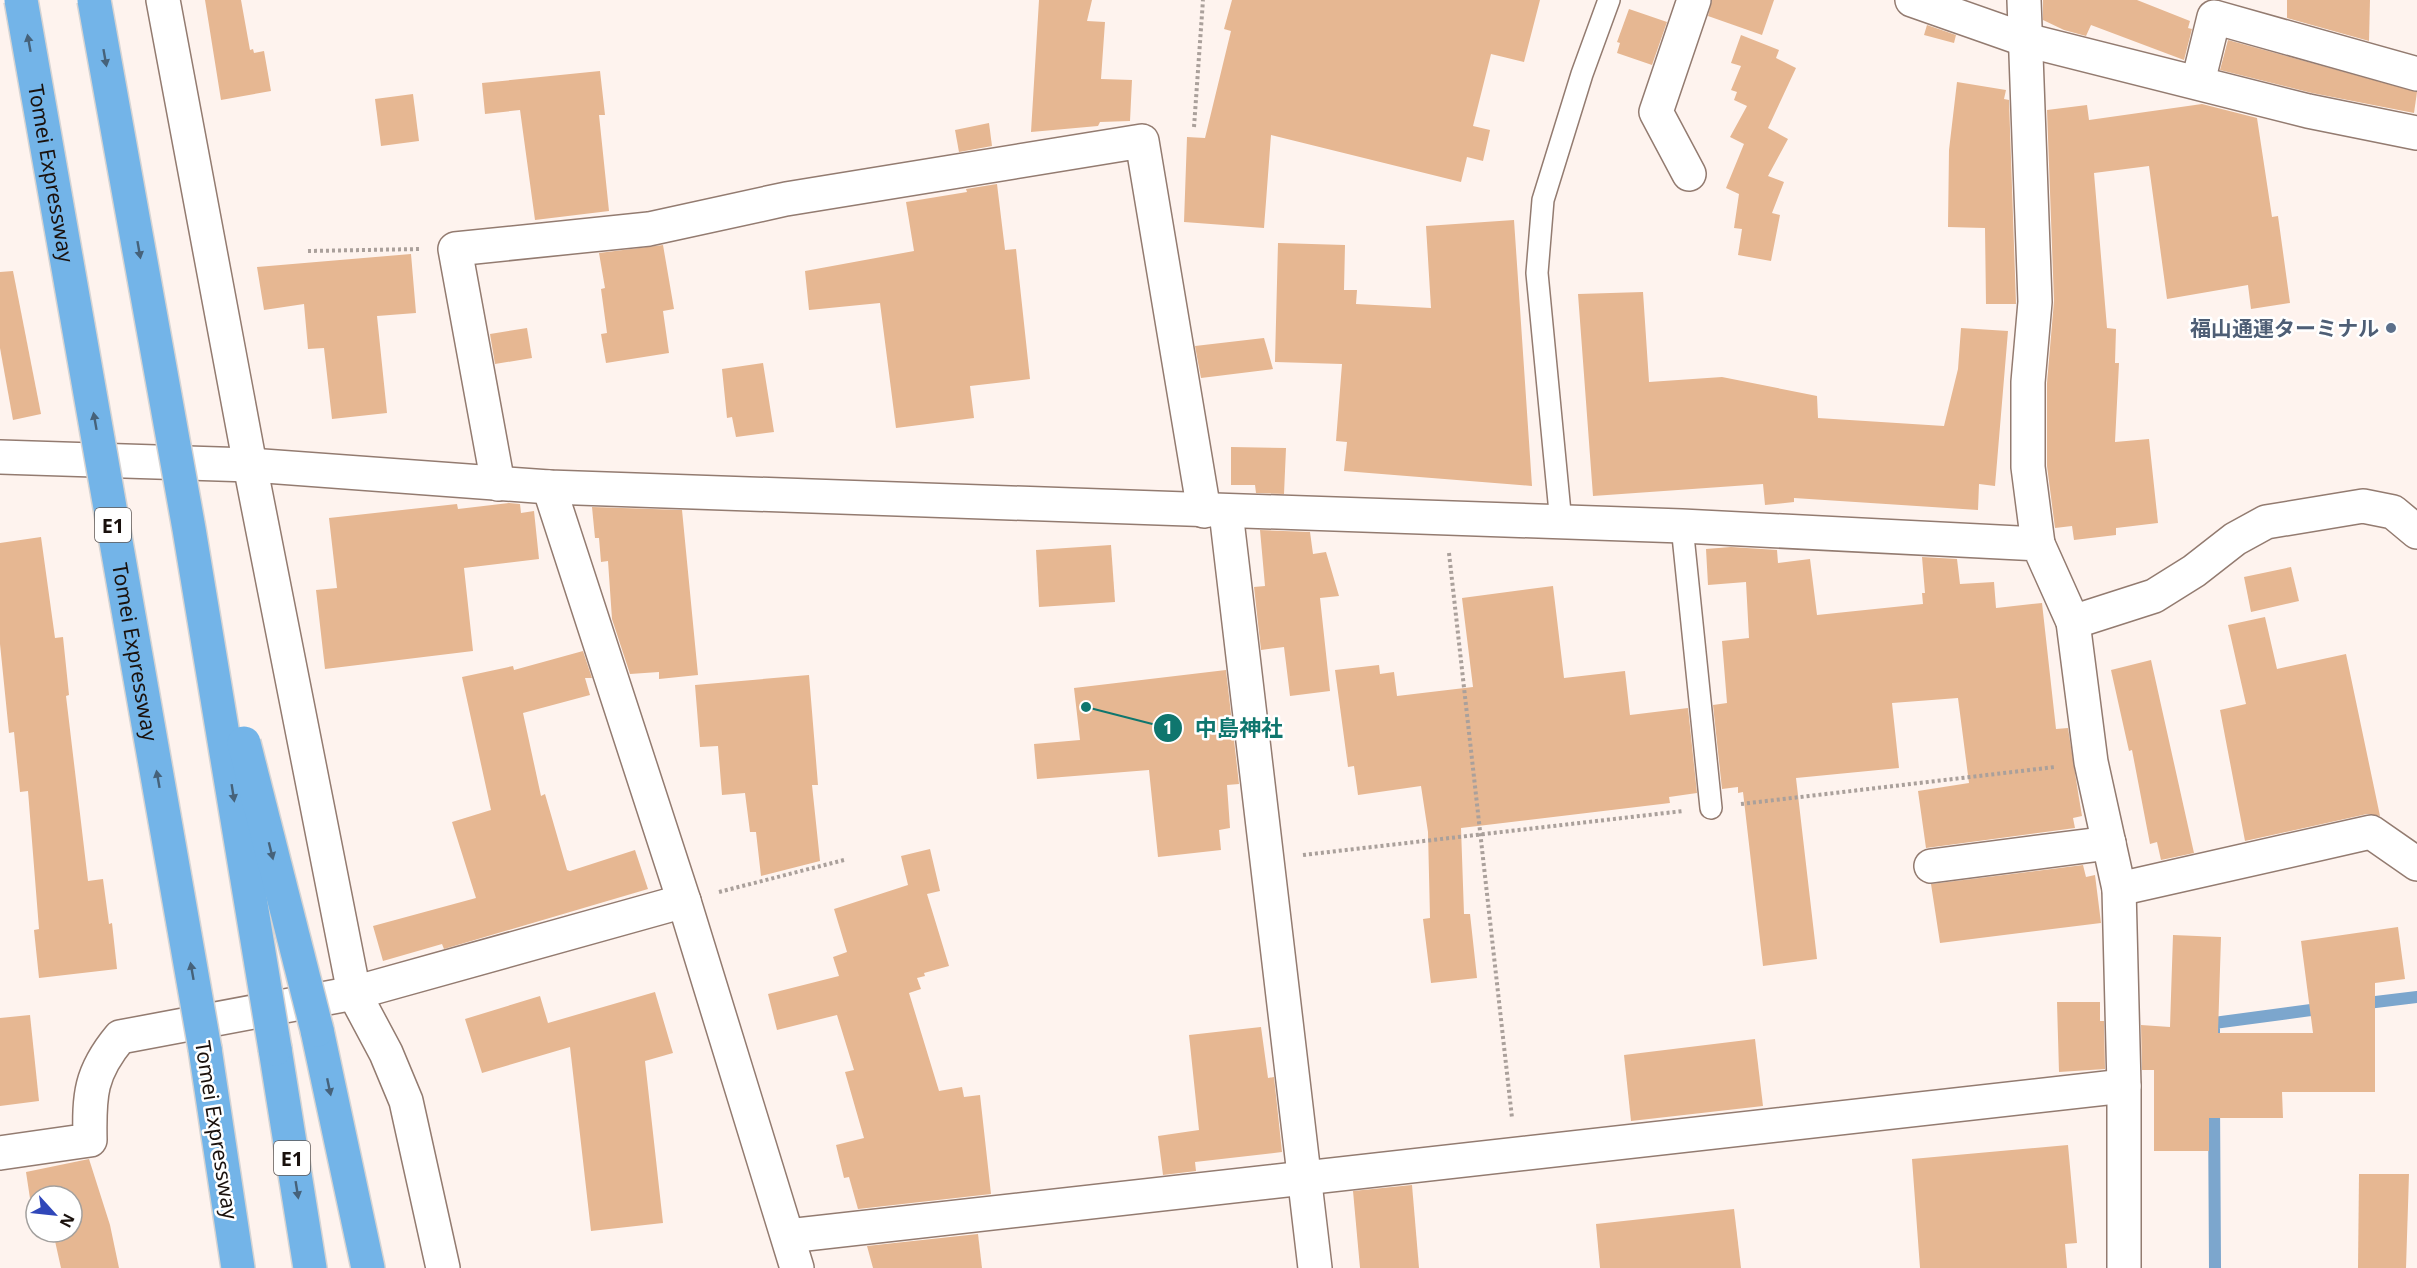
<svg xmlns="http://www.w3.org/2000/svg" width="2417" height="1268" font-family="'Noto Sans','Noto Sans JP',sans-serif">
<rect width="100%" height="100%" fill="#fef3ee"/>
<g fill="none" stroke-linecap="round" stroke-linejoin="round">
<g stroke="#7ca6cd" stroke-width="12">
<path d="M2359,1004L2417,997"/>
<path d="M2214,1033V1023L2326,1008"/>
<path d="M2214,1101L2215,1268"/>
</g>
</g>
<g fill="#e6b792">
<path d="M205,0H241L250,50L253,49L254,53L264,51L271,91L221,100Z"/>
<path d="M1039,0H1092L1087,21L1105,22L1101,79L1132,80L1130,121L1100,122L1098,126L1031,132Z"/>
<path d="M1232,0H1540L1524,62L1491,54L1473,126L1490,130L1483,161L1467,157L1461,182L1271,135L1264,228L1184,222L1187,137L1205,138L1231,31L1224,29Z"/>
<path d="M1712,0H1774L1762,35L1708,16Z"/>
<path d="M2043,0H2137L2190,21L2188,28L2192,29L2184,60L2091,25L2086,36L2064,30L2043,20Z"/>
<path d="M2287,0H2370L2369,41L2287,18Z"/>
<path d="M1629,9L1667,22L1652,65L1617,53L1620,43L1617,42Z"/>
<path d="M1927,25L1956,35L1954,43L1924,35Z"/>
<path d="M1741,35L1779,50L1776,58L1796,68L1768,128L1788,139L1768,176L1784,182L1772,213L1780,215L1771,261L1738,255L1742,229L1734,228L1739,194L1726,188L1744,144L1730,137L1747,106L1734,100L1737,92L1731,90L1741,66L1731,63Z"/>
<path d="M2228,40L2417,92L2414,113L2312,93L2220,70Z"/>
<path d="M600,71L605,115H599L609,211L535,220L520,110L485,114L482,83Z"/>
<path d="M1957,82L2006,90L2004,99L2009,100L2016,304H1986L1985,228L1948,227L1949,150Z"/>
<path d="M413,94L419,141L381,146L375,99Z"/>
<path d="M2202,104L2257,118L2272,217L2278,216L2290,303L2251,309L2248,285L2167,299L2149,166L2094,173L2107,328L2116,329L2115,363H2119L2115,442L2149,439L2158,523L2116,528V535L2074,540L2072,526L2055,528L2047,466V383L2054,301L2047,110L2087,105L2089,120Z"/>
<path d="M989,123L992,146L959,152L955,130Z"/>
<path d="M997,184L1005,250L1016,249L1030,379L970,386L974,418L896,428L880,303L809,310L805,271L914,251L906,202L967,192L966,189Z"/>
<path d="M1514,220L1532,486L1344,471L1347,442L1336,441L1342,364L1275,362L1278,243L1345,245L1344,290H1357L1356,304L1431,308L1426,226Z"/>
<path d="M663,245L674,309L663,311L669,353L606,363L601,334L607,333L601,289L605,288L599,253Z"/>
<path d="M411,254L416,313L377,316L387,413L332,419L324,348L308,349L304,304L264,310L257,267Z"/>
<path d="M13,271L41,414L13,420L0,348V272Z"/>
<path d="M1643,292L1649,382L1722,377L1817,396L1818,418L1944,426L1958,369L1961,328L2008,331L1995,486L1979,484L1978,510L1794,498V502L1765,505L1763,484L1593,496L1578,294Z"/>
<path d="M527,328L532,358L495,364L490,334Z"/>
<path d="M1264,338L1273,369L1201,378L1195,346Z"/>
<path d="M763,363L774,432L736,437L732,417L727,418L722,369Z"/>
<path d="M1231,447L1286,448L1284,494L1256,493L1255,485H1231Z"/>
<path d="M509,503L520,504L521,513L534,511L539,559L464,568L473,651L325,669L316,590L337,588L329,518L457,504L458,509Z"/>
<path d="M592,507L682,510L698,675L659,679V672L630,674L612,619L608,561L601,562L599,538H595Z"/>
<path d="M1260,530L1310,532L1313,554L1326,552L1339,596L1320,598L1330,691L1290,696L1284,647L1261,650L1254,587L1265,586Z"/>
<path d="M41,537L55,638L63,637L69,695L66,696L88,881L103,879L109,924L112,923L117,969L39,978L34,930L39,929L28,791L20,792L14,732L9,733L0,644V543Z"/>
<path d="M1111,545L1115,602L1039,607L1036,550Z"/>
<path d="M1731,547L1777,550L1778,563L1810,559L1817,615L1923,604L1922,593H1925L1922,557L1957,559L1960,584L1994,582L1996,608L2042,603L2056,729L2068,728L2078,792L2082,816L2073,818L2075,828L1926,848L1918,791L1969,783L1958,698L1892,703L1899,768L1796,778L1817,959L1763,966L1743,792L1738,793V787L1722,789L1713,705L1727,703L1722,641L1749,638L1746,582L1708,585L1706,549Z"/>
<path d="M2291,567L2299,601L2251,612L2244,577Z"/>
<path d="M1553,586L1564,678L1625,671L1630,715L1688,708L1697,793L1669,797L1670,803L1461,828L1464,914H1470L1477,978L1431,983L1423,919L1430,918L1428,832L1421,786L1358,795L1354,766L1348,767L1335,670L1379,665L1380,674L1394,672L1397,696L1473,687L1462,598Z"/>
<path d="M2265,617L2277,669L2346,654L2380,816L2367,814L2245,841L2220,710L2246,704L2228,625Z"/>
<path d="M583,651L592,678H585L590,695L523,713L541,796L545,794L567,870L570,871L635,850L648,889L444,949L442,944L383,961L373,926L476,898L452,822L491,810L462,677L513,666L514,670Z"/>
<path d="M2151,660L2194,853L2161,860L2157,842L2150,844L2132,750L2129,751L2111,670Z"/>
<path d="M1226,670L1239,784L1227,785L1230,828L1219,830L1221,850L1158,857L1149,770L1037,779L1034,744L1080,740L1074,688Z"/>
<path d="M809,675L818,785H812L820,861L761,876L756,832H750L745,793L722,795L718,746L700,747L695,685Z"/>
<path d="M930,849L940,891L927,894L949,966L924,973L925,976L917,978L921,989L909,993L939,1091L962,1087L964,1097L980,1095L991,1194L858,1209L849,1177L844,1178L836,1145L864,1138L845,1072L854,1070L837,1015L777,1030L768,994L839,976L833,957L847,952L834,909L908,885L901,856Z"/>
<path d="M2083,865L2086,877L2095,875L2101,923L1940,943L1931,884Z"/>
<path d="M2398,927L2405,979L2375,983V1092H2282L2283,1118H2209V1151H2154V1070H2142L2141,1025L2170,1027L2173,935L2221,937L2218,1033H2313L2301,941Z"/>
<path d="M655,992L673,1053L645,1061L663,1223L591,1231L570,1047L482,1073L465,1019L540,996L548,1023Z"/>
<path d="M2057,1002H2100V1021H2104L2105,1069L2059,1072Z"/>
<path d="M30,1015L39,1101L0,1106V1018Z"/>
<path d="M1261,1027L1268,1078L1274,1077L1282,1152L1195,1162L1196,1171L1163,1175L1158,1136L1199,1130L1189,1035Z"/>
<path d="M1755,1039L1763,1106L1631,1121L1624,1055Z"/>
<path d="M2068,1145L2077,1243L2065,1244L2067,1268H1920L1912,1159Z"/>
<path d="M89,1159L110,1225L119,1268H61L53,1232H72V1196H36V1204L31,1205L26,1172Z"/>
<path d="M2359,1174H2409L2406,1268H2358Z"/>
<path d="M1412,1185L1419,1268H1360L1353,1191Z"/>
<path d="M1734,1209L1741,1268H1600L1596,1224Z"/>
<path d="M978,1234L982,1268H873L867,1246Z"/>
</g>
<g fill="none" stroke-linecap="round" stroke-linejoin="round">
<g stroke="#937b70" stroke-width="24">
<g id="lane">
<path d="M1561,523L1537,273L1543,200L1582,74L1609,0"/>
<path d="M1682,526L1711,808"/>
</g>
</g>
<g stroke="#937b70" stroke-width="36">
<g id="street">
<path d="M163,0L250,465L354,993L386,1053L406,1101L443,1268"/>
<path d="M1912,0L2026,40L2308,111L2417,133"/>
<path d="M2024,0L2035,302L2028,382V467L2038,544"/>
<path d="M2198,82L2214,17L2417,74"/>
<path d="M1689,174L1656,112L1694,0"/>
<path d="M0,457L250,465L549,487L1682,526L2038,544L2073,622L2091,762L2119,889L2124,1086V1268"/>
<path d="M498,484L455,249L649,229L786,199L1142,141L1204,511"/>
<path d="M549,487L684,901L797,1268"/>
<path d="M1226,512L1315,1268"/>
<path d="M2073,622L2154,596L2194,571L2235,539L2266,522L2363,506L2393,512L2417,532"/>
<path d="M1931,866L2109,843"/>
<path d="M2119,889L2371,832L2417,864"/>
<path d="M0,1153L90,1140C89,1095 90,1073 120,1037L354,993L684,901"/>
<path d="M788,1236L2124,1086"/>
</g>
</g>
<g stroke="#d6d4d3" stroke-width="36">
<g id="highway">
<path d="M317,1030L368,1268"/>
<path d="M205,1049L238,1268"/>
<path d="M275,1049L310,1268"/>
</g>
</g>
<g stroke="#aaa09b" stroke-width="4" stroke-dasharray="3 3" stroke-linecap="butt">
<path d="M1194,127L1203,0"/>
<path d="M308,251L421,249"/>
<path d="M1449,553L1512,1118"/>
<path d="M1741,804L2055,767"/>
<path d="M1303,855L1683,811"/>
<path d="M719,892L844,860"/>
</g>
<use href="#lane" stroke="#fff" stroke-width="21"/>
<use href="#street" stroke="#fff" stroke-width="33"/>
<use href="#highway" stroke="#73b4e8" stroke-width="33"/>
<g stroke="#d6d4d3" stroke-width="36" stroke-linecap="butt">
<g id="highway-bridge">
<path id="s1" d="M21,0L205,1049"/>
<path d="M94,0L189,529L275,1049"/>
<path d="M244,743L317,1030"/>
</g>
</g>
<use href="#highway-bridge" stroke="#73b4e8" stroke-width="33"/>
</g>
<defs><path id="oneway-solid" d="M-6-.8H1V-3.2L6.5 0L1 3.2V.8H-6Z" transform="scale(1.5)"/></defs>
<g fill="#46627a">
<use href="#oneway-solid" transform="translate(29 43) rotate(-100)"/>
<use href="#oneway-solid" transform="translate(105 58) rotate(80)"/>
<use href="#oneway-solid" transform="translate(139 250) rotate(80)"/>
<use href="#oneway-solid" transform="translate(95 421) rotate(-100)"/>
<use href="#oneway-solid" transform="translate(158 779) rotate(-100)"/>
<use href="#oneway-solid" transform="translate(233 793) rotate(81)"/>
<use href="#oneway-solid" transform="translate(271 851) rotate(76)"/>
<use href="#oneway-solid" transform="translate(192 971) rotate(-100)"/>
<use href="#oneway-solid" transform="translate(329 1087) rotate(78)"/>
<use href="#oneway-solid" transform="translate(297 1190) rotate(81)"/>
</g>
<circle fill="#5c6f8a" stroke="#fff" stroke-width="2" cx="2391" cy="328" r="6"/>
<g text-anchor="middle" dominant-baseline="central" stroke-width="5" stroke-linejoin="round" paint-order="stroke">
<g fill="#fff" stroke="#5f5856" stroke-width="1.5">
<rect x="95" y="508" width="36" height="34" rx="4.5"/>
<rect x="274" y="1141" width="36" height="34" rx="4.5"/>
</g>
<g font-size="20" font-weight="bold" fill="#1a110d">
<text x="113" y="525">E1</text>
<text x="292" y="1158">E1</text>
</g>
<g font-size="21" fill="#1a110d" stroke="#fff">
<text stroke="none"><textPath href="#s1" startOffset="176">Tomei Expressway</textPath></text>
<text stroke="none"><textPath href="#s1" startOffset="662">Tomei Expressway</textPath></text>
<text transform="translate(217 1130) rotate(81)">Tomei Expressway</text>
</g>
<g font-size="21" font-weight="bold" fill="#4e5e75" stroke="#fff" text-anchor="end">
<text x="2379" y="328">福山通運ターミナル</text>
</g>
</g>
<path fill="none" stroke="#0f766e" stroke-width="2" d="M1086 707L1168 728"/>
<g fill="#0f766e" stroke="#fff" stroke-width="2">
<circle cx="1086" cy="707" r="6"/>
<circle cx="1168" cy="728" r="15"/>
</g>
<g font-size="18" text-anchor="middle" font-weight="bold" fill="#fff">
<text x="1168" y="734">1</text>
</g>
<g font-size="22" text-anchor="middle" font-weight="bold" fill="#0f766e" stroke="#fff" stroke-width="5" stroke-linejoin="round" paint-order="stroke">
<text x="1239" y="736">中島神社</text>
</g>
<g transform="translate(54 1214) rotate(117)"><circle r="28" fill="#ffffff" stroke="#a3a09e" stroke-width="1.5"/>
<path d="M0-4.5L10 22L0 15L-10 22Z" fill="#3047b9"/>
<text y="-9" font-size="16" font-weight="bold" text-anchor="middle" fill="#1a110d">N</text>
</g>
</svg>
